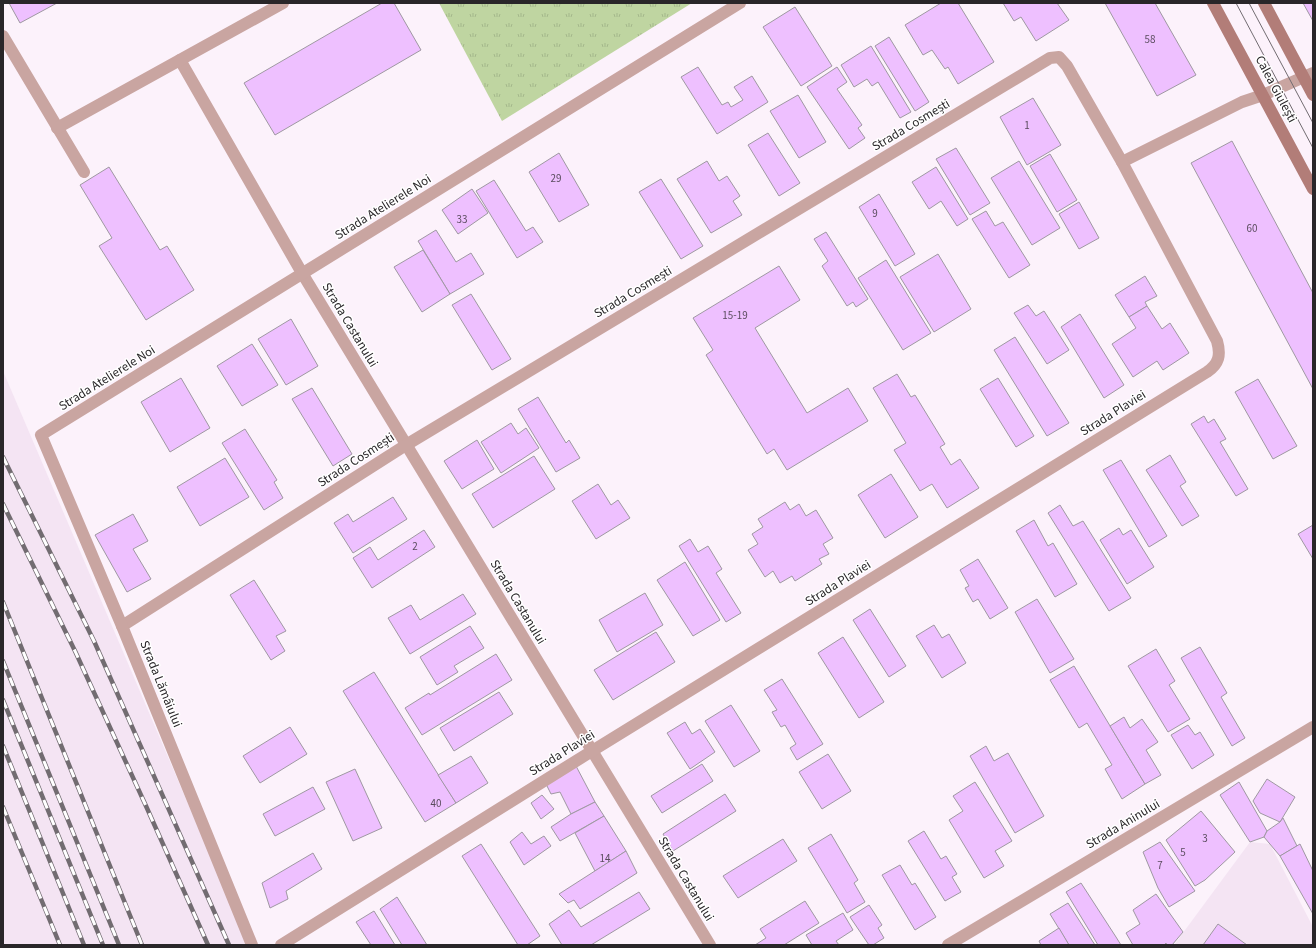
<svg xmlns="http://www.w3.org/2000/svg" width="1316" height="948" font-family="'Source Sans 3',sans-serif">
<defs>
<pattern id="park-tufts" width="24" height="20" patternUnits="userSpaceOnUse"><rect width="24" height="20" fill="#bfd5a1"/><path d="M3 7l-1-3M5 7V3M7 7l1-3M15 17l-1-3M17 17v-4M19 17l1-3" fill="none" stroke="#a4b78b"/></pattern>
</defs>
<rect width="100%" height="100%" fill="#fcf2fb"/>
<g fill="#f4e4f3">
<path d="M3,371L221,881L247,945H3Z"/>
<path d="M1250,842L1270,844L1313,927V945H1174Z"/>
</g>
<path fill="url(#park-tufts)" d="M439,3H692L502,121Z"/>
<g fill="#eec0ff" stroke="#9f98a2">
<path d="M9,3H57L20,23Z"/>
<path d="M382,3H394L421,50L275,135L244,83Z"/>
<path d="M941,3H958L994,62L958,84L948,67L945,69L932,50L923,55L905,25Z"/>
<path d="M1003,3H1057L1069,20L1036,41L1021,17L1014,21Z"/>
<path d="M1105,3H1155L1196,75L1157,96Z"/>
<path d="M1303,3H1313V21Z"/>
<path d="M795,7L832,66L801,86L763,27Z"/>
<path d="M889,37L929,102L915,111L875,46Z"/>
<path d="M871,46L911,112L900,118L878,82L872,86L867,79L854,87L841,65Z"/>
<path d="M698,67L722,105L728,102L731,107L743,100L734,87L752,76L768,102L717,134L681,77Z"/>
<path d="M837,67L847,82L837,89L862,125L858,128L865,138L849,149L807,87Z"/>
<path d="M798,95L826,142L799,158L770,111Z"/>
<path d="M1033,98L1061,145L1027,165L1000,117Z"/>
<path d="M768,133L800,183L779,196L748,145Z"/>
<path d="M1232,141L1313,293V389L1191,163Z"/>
<path d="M956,148L990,203L970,215L936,159Z"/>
<path d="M559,153L589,205L559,222L529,172Z"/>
<path d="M1050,154L1077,200L1057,212L1030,166Z"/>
<path d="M707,161L719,181L727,176L740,196L733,201L742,215L711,233L677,179Z"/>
<path d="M1019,161L1060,228L1032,245L991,178Z"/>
<path d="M109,167L160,250L167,246L194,290L146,320L99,246L112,238L80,185Z"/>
<path d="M936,167L968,219L957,226L941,201L929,209L912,182Z"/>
<path d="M661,179L703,246L681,259L639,192Z"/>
<path d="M494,180L526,231L533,227L543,242L517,258L476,191Z"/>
<path d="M472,189L488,213L458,234L442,210Z"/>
<path d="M879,194L915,254L895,266L859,207Z"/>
<path d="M1079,202L1099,238L1079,249L1059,214Z"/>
<path d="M986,211L995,226L1003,222L1030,265L1009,278L972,219Z"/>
<path d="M436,230L456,262L471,253L484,274L450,294L418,241Z"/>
<path d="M826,232L868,299L856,307L853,302L847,306L822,266L828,261L814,239Z"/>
<path d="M423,250L450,294L422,312L394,267Z"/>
<path d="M938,254L971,309L934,332L900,277Z"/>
<path d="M886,260L931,333L903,350L858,278Z"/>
<path d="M779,266L800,300L755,328L807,413L848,388L868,421L787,470L774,449L767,454L706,355L713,350L693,318Z"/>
<path d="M1145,276L1157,296L1145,302L1147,306L1129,317L1115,295Z"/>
<path d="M471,294L511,359L492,370L452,305Z"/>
<path d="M1028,305L1036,316L1044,311L1069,350L1047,364L1014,313Z"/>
<path d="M1147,306L1162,329L1170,323L1189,353L1163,370L1157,361L1133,377L1112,344L1136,328L1129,317Z"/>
<path d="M1080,314L1124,385L1104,398L1061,327Z"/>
<path d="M291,319L318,366L286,385L258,339Z"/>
<path d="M1015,337L1069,423L1047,436L994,350Z"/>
<path d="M252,344L278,385L242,406L217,366Z"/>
<path d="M897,374L911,397L915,395L945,444L940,447L951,465L960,459L979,488L947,508L932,484L920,491L894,450L906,443L873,388Z"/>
<path d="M181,378L210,428L170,452L141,402Z"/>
<path d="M998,378L1034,436L1016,447L980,389Z"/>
<path d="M1258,379L1297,446L1273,459L1235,392Z"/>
<path d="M312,388L352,454L333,466L292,399Z"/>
<path d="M538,397L566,443L569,440L580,458L556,472L518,409Z"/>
<path d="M1204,416L1208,423L1214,419L1226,439L1220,442L1248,489L1236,496L1191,424Z"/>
<path d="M511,423L518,434L526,428L539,448L501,473L481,442Z"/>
<path d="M245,429L277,480L274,482L283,498L264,510L222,443Z"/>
<path d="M477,440L494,469L462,489L444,461Z"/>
<path d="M1170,455L1186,482L1180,486L1199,516L1182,526L1146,470Z"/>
<path d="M534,456L555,489L493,528L472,494Z"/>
<path d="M225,458L249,497L200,526L177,487Z"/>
<path d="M1121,460L1167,536L1149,547L1103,470Z"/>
<path d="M891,474L918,517L885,538L858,495Z"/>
<path d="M598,484L611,505L618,500L630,518L596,539L572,501Z"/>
<path d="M393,497L407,519L353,553L334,523L348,514L353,522Z"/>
<path d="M785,502L790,510L799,504L806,516L816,510L833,538L823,544L829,554L819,559L822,564L795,581L792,576L780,583L773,571L765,577L748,550L758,544L752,534L763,527L758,519Z"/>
<path d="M1060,505L1073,526L1083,521L1131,598L1109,611L1048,513Z"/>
<path d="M133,514L148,541L133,549L151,579L127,592L95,535Z"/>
<path d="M1034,520L1048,546L1053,543L1077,584L1055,597L1016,531Z"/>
<path d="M1313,525V559L1298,534Z"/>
<path d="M1119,528L1123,535L1131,530L1154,567L1127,584L1100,540Z"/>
<path d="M424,530L435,547L372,588L353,558L370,547L378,560Z"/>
<path d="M690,539L698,552L708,546L722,569L716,573L741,613L726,622L679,546Z"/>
<path d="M978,559L1008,608L990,619L978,599L973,602L965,588L969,586L960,570Z"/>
<path d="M685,562L720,620L693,636L657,580Z"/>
<path d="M254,580L286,631L276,636L285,651L271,660L230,595Z"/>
<path d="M645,593L663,625L617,652L599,620Z"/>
<path d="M463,594L476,614L410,654L388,618L411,605L420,620Z"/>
<path d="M1037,599L1074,659L1050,673L1015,612Z"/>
<path d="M870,609L906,666L889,677L853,620Z"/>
<path d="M934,625L942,638L949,634L966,663L942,678L916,636Z"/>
<path d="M470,626L484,648L454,666L458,672L437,685L420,657Z"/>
<path d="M656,632L675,662L613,700L594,670Z"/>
<path d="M843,637L884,702L859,718L818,653Z"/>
<path d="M1200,647L1227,693L1221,697L1245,738L1232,746L1181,658Z"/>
<path d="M1156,649L1175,681L1169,685L1190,719L1168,732L1128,666Z"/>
<path d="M496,654L512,680L422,735L405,708L429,693L430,695Z"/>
<path d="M1074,666L1145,784L1122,799L1105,769L1112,765L1087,723L1079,728L1050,680Z"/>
<path d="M374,672L456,803L425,822L343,691Z"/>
<path d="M782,679L823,744L797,760L790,748L796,744L785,725L781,727L772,712L777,710L764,690Z"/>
<path d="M499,692L513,714L454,751L440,728Z"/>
<path d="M731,705L760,751L734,767L705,721Z"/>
<path d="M1124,717L1130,728L1142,719L1158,742L1146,750L1161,775L1145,784L1110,726Z"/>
<path d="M685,722L692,734L700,729L715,752L690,769L667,733Z"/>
<path d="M1188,725L1195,735L1200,732L1214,755L1192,769L1171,735Z"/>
<path d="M290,727L307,754L260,783L243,756Z"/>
<path d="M986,746L994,761L1008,753L1044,816L1015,833L970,756Z"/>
<path d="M828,754L851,791L822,809L799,772Z"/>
<path d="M471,756L488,783L456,803L438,775Z"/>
<path d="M702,764L713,781L662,813L651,796Z"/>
<path d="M576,766L595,802L571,814L560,792L551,794L546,784Z"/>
<path d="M355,769L382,828L353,841L326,782Z"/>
<path d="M1267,779L1295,797L1280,822L1260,813L1253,801Z"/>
<path d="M975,782L1012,841L995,851L1004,866L984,878L949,820L963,811L953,796Z"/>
<path d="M1239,782L1267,831L1264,837L1250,842L1220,795Z"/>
<path d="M313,787L325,809L275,836L263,814Z"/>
<path d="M725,794L736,811L673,851L663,834Z"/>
<path d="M542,795L554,809L541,819L531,803Z"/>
<path d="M595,802L604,816L560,841L551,827L571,814Z"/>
<path d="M1201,811L1235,852L1205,880L1195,886L1166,840Z"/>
<path d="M604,816L626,851L595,871L575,833Z"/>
<path d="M1283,818L1297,846L1280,856L1264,837L1267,831L1280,822Z"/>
<path d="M924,831L941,859L946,856L957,874L952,877L961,892L945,901L908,841Z"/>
<path d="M522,832L531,844L544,836L551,846L524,865L510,842Z"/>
<path d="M831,834L858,880L854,883L865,902L847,913L808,848Z"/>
<path d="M783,839L797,861L738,898L723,876Z"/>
<path d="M1160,842L1195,891L1169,907L1158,888L1143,852Z"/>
<path d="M481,844L540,936L527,945H518L462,856Z"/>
<path d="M1300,844L1313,871V914L1280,856Z"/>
<path d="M626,851L637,873L580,909L574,900L568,903L559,894Z"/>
<path d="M313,853L322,869L286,891L288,899L270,908L262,883Z"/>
<path d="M900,865L912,885L915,883L936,917L915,930L882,875Z"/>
<path d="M1081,883L1116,937L1121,945H1098L1066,892Z"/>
<path d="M639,892L650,909L591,945H562L549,924L569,910L581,927Z"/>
<path d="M1156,894L1183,932L1172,945H1167L1166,943L1164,945H1133L1126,933L1140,924L1133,910Z"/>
<path d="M397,897L427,945H402L380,909Z"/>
<path d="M805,901L819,923L784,945H755L766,938L760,929Z"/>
<path d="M1068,903L1095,945H1069L1050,914Z"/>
<path d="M869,905L882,925L878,928L884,938L873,945H869L850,917Z"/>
<path d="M374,911L395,945H371L356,922Z"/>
<path d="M843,913L853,930L836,941L839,945H812L806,935Z"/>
<path d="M1218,924L1247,945H1203Z"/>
<path d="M1059,928L1069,945H1041L1039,941Z"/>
</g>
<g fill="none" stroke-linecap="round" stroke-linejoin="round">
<g stroke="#c9a5a1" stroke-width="12">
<path d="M3,36L84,172"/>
<path d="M180,60L302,273"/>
<path d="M57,128L283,3"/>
</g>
<g stroke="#c9a5a1" stroke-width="12">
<path d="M1122,162L1242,102L1263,95L1313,73"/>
<path d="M302,273L710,945"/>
<path d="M122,626L406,445L1050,58L1059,57L1067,66L1122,162L1217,341C1221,355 1219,364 1207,372L592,751L281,945"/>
<path d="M252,945L122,626L41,435L740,3"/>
<path d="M948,945L1313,727"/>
</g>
<g stroke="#b27d78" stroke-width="12">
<path d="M1213,3L1313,189"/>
<path d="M1264,3L1313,95"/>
</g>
<g stroke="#726c71" stroke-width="1">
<path d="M1236,3L1313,148"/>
<path d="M1249,3L1313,123"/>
</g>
<g stroke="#726c71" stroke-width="4.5">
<g id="rail">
<path d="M3,457L94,641L229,945"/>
<path d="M3,504L75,651L146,806L208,945"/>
<path d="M3,602L142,945"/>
<path d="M3,661L119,945"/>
<path d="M3,700L103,945"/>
<path d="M3,746L84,945"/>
<path d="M3,807L60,945"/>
</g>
</g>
<use href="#rail" stroke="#fff" stroke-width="3" stroke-dasharray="9" stroke-linecap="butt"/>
</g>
<g text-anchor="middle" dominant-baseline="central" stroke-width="3" stroke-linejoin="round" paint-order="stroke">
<g font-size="11" fill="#5a4c5e">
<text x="1150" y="39">58</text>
<text x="1027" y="125">1</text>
<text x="556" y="178">29</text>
<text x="875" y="213">9</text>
<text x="462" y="219">33</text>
<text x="1252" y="228">60</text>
<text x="735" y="315">15-19</text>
<text x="415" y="546">2</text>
<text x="436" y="803">40</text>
<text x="1205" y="838">3</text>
<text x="1183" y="852">5</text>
<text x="605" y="858">14</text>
<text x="1160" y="865">7</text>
</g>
<g font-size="13" fill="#292629" stroke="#fff">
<text transform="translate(1276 89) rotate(62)">Calea Giulești</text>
<text transform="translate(911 125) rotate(-31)">Strada Cosmești</text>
<text transform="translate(383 207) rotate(-32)">Strada Atelierele Noi</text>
<text transform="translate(633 292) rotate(-31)">Strada Cosmești</text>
<text transform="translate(350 325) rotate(59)">Strada Castanului</text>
<text transform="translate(107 378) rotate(-32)">Strada Atelierele Noi</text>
<text transform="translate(1113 413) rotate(-32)">Strada Plaviei</text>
<text transform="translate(356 460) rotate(-33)">Strada Cosmești</text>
<text transform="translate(838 583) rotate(-32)">Strada Plaviei</text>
<text transform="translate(518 602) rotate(59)">Strada Castanului</text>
<text transform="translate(161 684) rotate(68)">Strada Lămâiului</text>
<text transform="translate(562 753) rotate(-32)">Strada Plaviei</text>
<text transform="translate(1123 824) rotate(-31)">Strada Aninului</text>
<text transform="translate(686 879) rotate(59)">Strada Castanului</text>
</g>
</g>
<rect width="1316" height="948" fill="none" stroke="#292629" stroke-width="8"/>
</svg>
